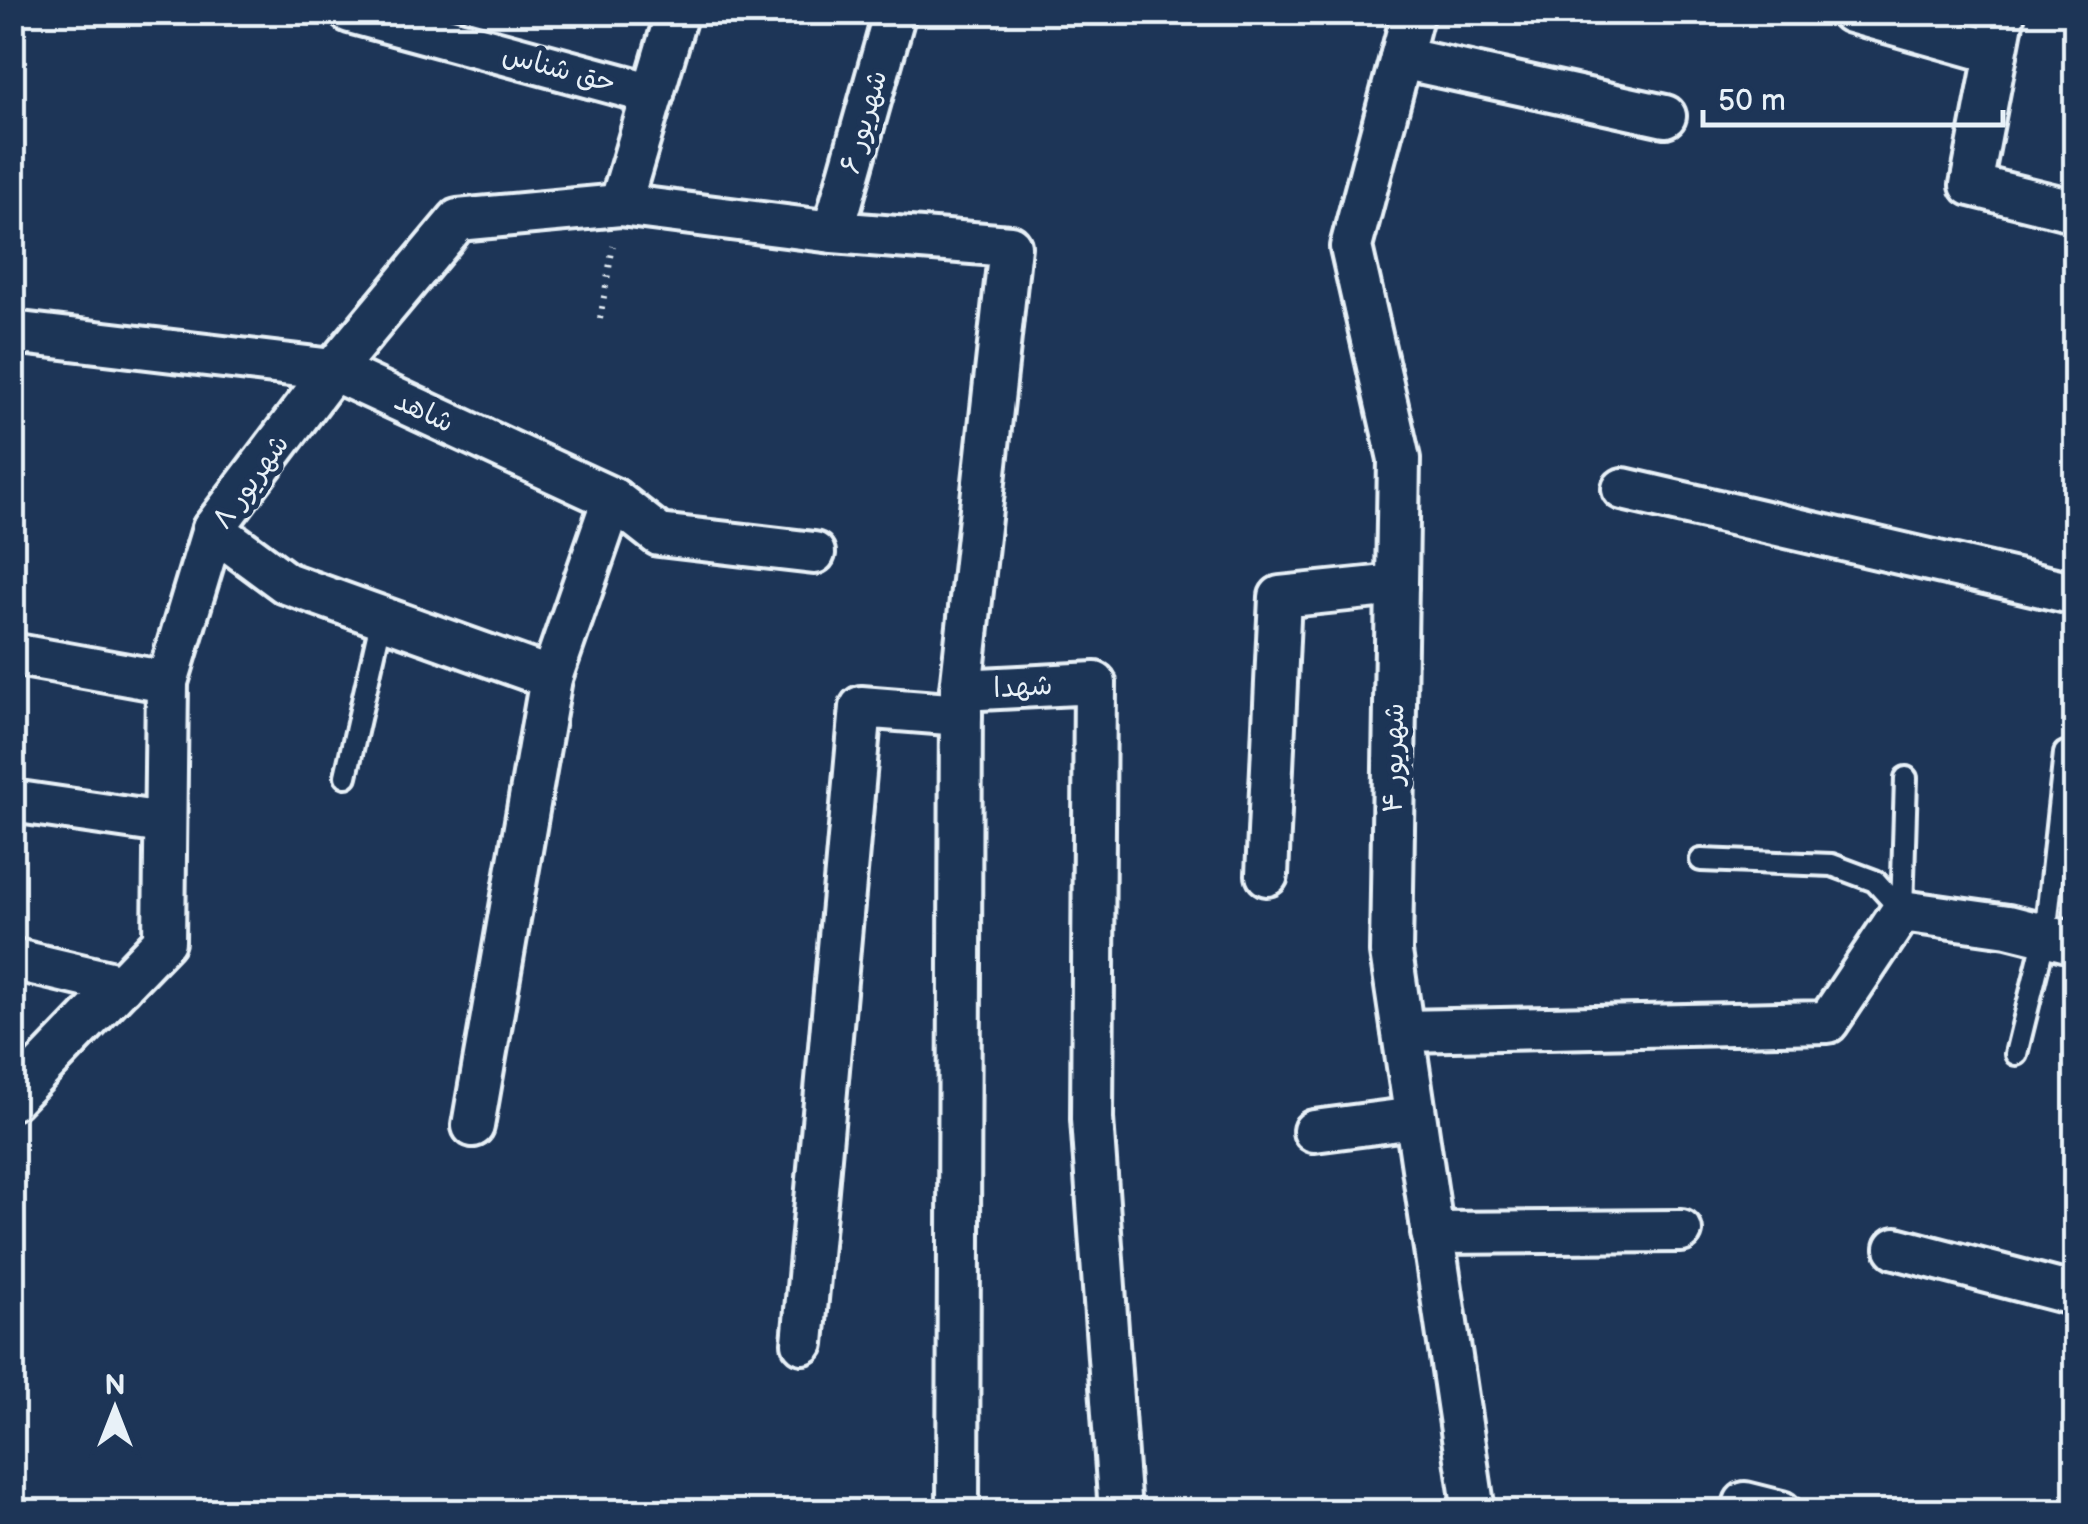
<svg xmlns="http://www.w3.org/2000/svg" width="2088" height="1524" font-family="'Balsamiq Sans','Playpen Sans Arabic',sans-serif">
<rect width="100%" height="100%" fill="#1d3557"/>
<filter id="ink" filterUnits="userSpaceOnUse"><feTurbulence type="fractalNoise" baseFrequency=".01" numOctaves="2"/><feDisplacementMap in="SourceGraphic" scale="20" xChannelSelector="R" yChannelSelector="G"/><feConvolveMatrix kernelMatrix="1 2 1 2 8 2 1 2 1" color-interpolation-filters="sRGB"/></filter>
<g filter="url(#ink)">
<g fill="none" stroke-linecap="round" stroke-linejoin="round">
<g stroke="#e8f1f8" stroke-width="28">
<g id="lane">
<path d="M346,776L382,617"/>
<path d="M1701,860L1832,865L1875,881L1902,911"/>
<path d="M1902,911L1906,778"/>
<path d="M2016,1054L2045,936L2065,753"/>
</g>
</g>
<g stroke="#e8f1f8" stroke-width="48">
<g id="street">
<path d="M350,12L653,94"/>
<path d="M1413,12L1351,247L1399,459L1391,952L1474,1512"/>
<path d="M1851,12L1996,53"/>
<path d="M2004,12L1971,185L2076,211"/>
<path d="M1401,58L1665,116"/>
<path d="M620,205L677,12"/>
<path d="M833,232L895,12"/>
<path d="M12,332L333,370L613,499L659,535L814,553"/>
<path d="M1623,489L2076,594"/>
<path d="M213,529L286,583L551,678"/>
<path d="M12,654L167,682"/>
<path d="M12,801L163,823"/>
<path d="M1267,875L1280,597L1397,585"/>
<path d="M12,959L122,985"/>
<path d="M1403,1031L1828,1022L1902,911L2008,926L2076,943"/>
<path d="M12,1099L164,941L167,682L213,529L333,370L458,220L620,205L833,232L1010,246L961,690L1095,683L1092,1119L1120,1512"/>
<path d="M473,1126L551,678L613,499"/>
<path d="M1314,1131L1415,1118"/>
<path d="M1432,1233L1681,1231"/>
<path d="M1896,1248L2076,1295"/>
<path d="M803,1343L861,707L961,715"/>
<path d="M1745,1503L1781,1512"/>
<path d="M958,1512L961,690"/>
</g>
</g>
<path stroke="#e8f1f8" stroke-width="6" stroke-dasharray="2.5 8" stroke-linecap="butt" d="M600,319L613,246"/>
<use href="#lane" stroke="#1d3557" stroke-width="20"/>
<use href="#street" stroke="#1d3557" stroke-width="40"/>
</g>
</g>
<g text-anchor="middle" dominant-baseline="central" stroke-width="10" stroke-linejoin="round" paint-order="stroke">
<g font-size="28" fill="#e8f1f8" stroke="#1d3557">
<text transform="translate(559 69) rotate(15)">حق شناس</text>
<text transform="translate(864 122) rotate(-74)">شهریور ۶</text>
<text transform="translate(424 412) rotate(25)">شاهد</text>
<text transform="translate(251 482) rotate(-54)">شهریور ۸</text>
<text transform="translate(1023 687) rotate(-3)">شهدا</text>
<text transform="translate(1394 758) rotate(-89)">شهریور ۴</text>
</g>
</g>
<rect width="2088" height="1524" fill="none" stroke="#1d3557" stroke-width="50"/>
<rect x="25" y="25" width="2038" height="1474" fill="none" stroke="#e8f1f8" stroke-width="4" filter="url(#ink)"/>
<g transform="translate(115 1409)" stroke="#1d3557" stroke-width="8" paint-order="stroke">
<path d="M0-8L18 38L0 25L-18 38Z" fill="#e8f1f8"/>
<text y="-15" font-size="28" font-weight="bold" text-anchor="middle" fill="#e8f1f8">N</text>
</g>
<path d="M1703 110v15h300v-15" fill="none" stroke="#e8f1f8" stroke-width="5"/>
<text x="1718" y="110" font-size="30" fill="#e8f1f8" stroke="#1d3557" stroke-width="8" paint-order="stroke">50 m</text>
</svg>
